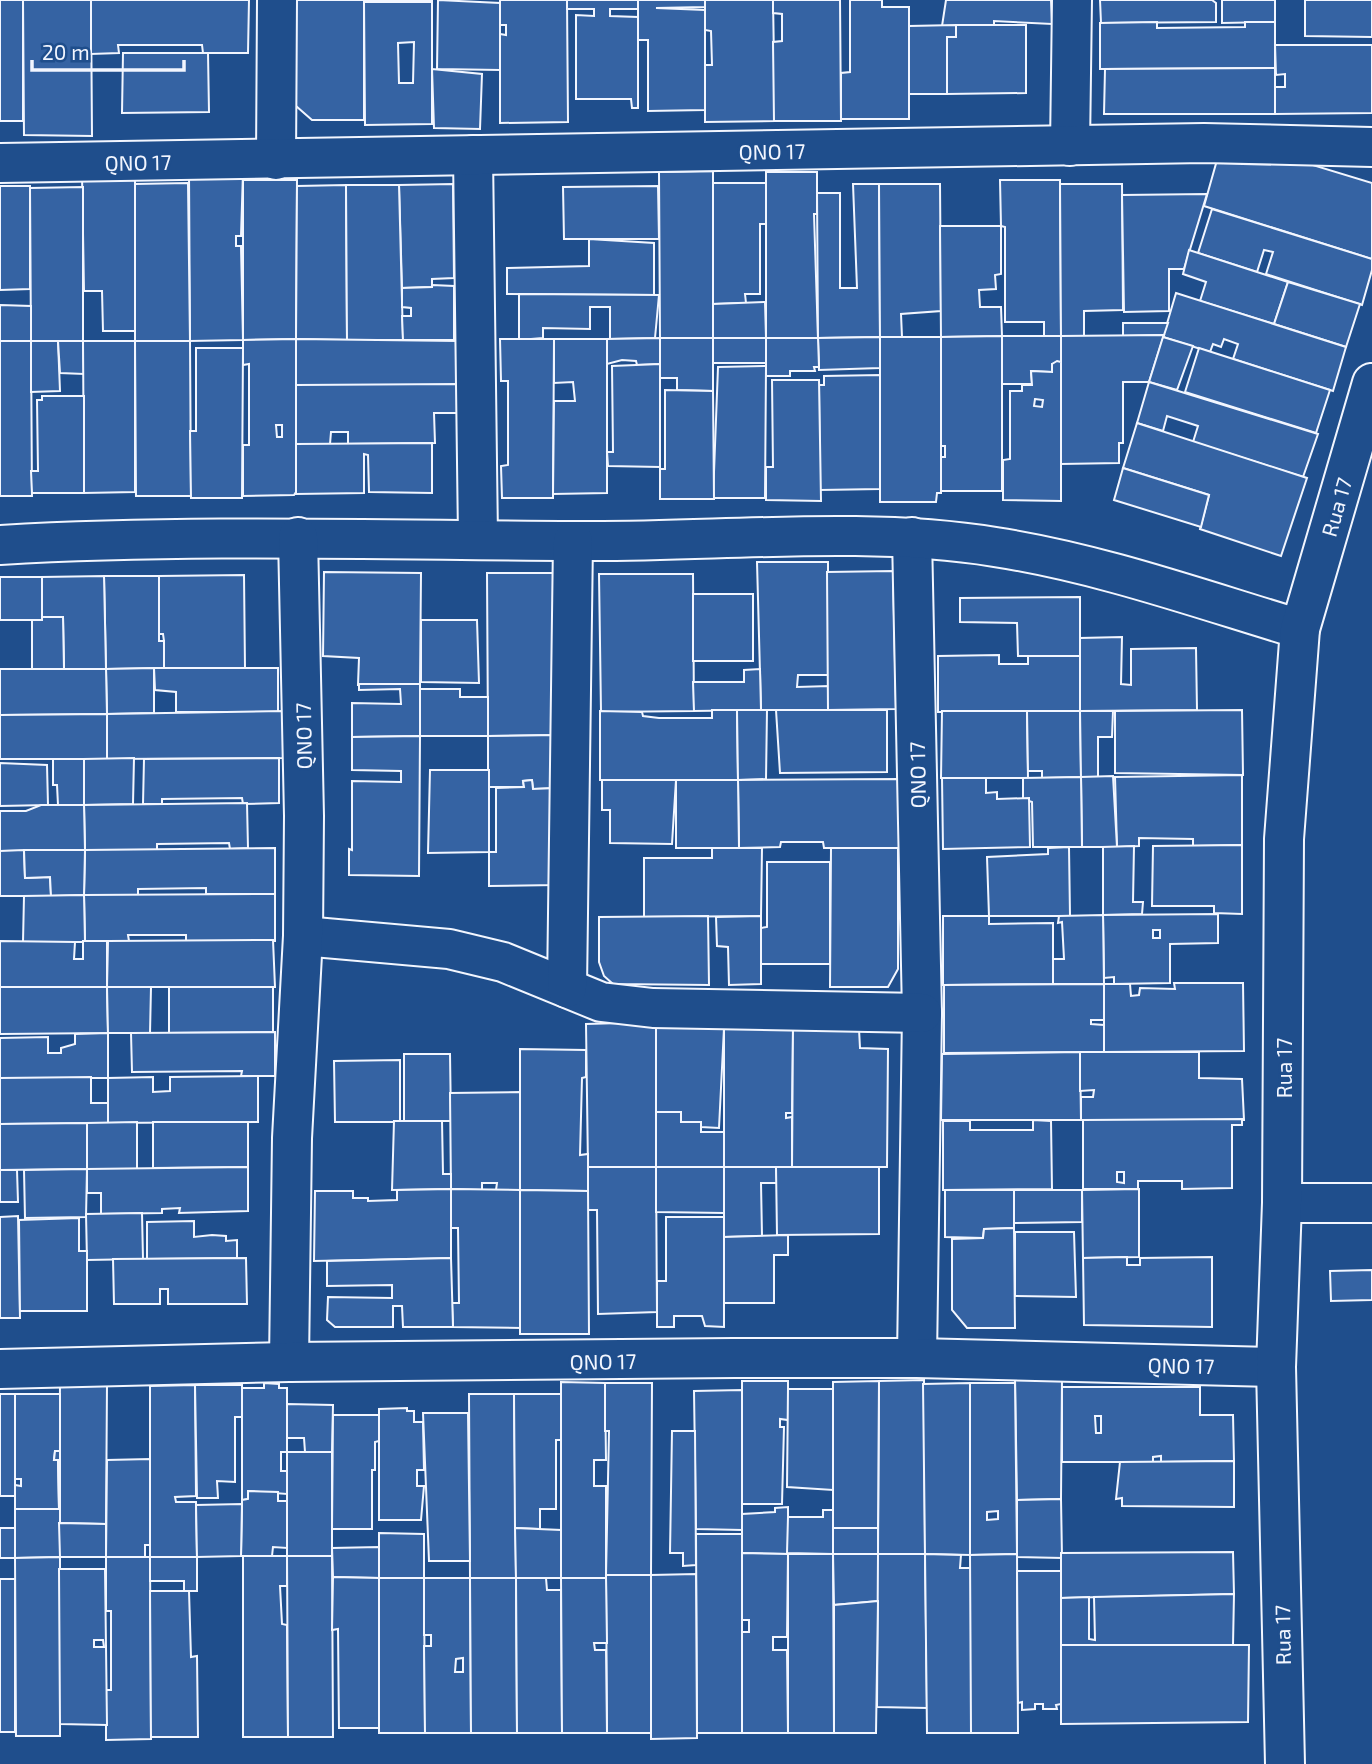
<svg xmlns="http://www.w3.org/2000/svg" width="1372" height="1764" font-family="'Exo 2',sans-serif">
<rect width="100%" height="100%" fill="#1f4e8c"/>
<g fill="#3563a3" stroke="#f2f6ff" stroke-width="2" fill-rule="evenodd">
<rect x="0" y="0" width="23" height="121"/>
<path d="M23,0H91L92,136L24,135Z"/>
<path d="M91,0H249L248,53H203L202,45H118L119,53L91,54Z"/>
<path d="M295,0H364V120H312L296,106Z"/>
<rect x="364" y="0" width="68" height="2"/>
<path d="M438,0L500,3V70L437,69Z"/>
<path d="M500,0H567L568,122L500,123V34L506,35V25H500Z"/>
<path d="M567,0H638V9H610V16L638,17V108H632L631,99H576V15L594,16V9H567Z"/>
<path d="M638,0H705V7L656,8L705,10V110L648,111V40H638Z"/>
<path d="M705,0H773L775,121L705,122V65H712L711,31L705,30Z"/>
<path d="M773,0H840L841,121H774L773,42L782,41V14L773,13Z"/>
<path d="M850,0H882V7H909V119H841V73L850,72Z"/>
<path d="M946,0H1051L1052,24L994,21V25L942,26Z"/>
<path d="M1100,0H1212L1216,3V22L1101,23Z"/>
<path d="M1222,0H1275V22L1222,23Z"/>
<path d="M1372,0V37L1305,36V0Z"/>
<path d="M364,2H432V124L365,125ZM414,42L413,83H399L398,43Z"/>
<path d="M1157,22V28L1245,27V22H1275V68L1100,69V23Z"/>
<path d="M956,25V37H947V94H909V26Z"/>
<path d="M956,25H1026V93L947,94V37H956Z"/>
<path d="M1275,45H1372V113L1275,114V87H1285V74L1276,75Z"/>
<path d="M123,53H208L209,112L122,113Z"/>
<path d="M1275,68V114H1104L1105,69Z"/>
<path d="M432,69L482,74L480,129L434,128Z"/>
<path d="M1260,149L1372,183V259L1204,206L1219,153Z"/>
<path d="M713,171V338H660L659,172Z"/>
<path d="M243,172L241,236H236V246H241L243,340L190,341L189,173Z"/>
<path d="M766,172H817V214H814L818,338H766Z"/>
<path d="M82,175H135V331H103L102,291H84Z"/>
<path d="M243,180H297L296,339L243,340Z"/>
<path d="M1000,180H1060L1061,336H1044V322H1005V227L1001,226Z"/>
<path d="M188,183L190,341H135V184Z"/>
<path d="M713,183H766V224H760V294H745L746,303L713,304Z"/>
<path d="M453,184L454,278L432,279V287L402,288L399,185Z"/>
<path d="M853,184H879L880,337L818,338L817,193H840V288H857Z"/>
<path d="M879,184H940L941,311L901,314L902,337H880Z"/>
<path d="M1060,184H1122L1123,310L1084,311V336H1061Z"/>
<path d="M346,185L347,340L296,339L297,186Z"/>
<path d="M346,185H399L403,340H347Z"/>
<path d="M0,186H30V289L0,290Z"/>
<path d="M658,186L659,239H564L563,187Z"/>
<path d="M83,187V341H31L30,188Z"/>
<path d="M1207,194L1184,269H1169V311L1124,312L1122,195Z"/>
<path d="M1212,209L1372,259V270L1362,305L1266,274L1273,252L1264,250L1257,272L1198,253Z"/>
<path d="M940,226H1001V274L995,275L996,289L979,290L980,307H1001L1002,336L941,337Z"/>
<path d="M589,239L654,243V295L507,294V268L589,266Z"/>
<path d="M1189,250L1288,282L1274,324L1200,301L1206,282L1183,274Z"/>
<path d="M1288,282L1360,304L1346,347L1274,324Z"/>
<path d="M432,285L454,286V340H403L402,316H411V308L402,307V288L432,287Z"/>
<path d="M1176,293L1346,347L1333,391L1233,359L1238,344L1224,339L1221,347L1213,344L1210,352L1163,337Z"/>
<path d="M519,294L659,295L655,338L610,339V307H590V329L543,328V338L519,340Z"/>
<path d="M765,302L766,338H713V304Z"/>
<path d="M0,305L31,306V341H0Z"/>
<path d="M1123,323H1168L1164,335L1123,336Z"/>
<path d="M1164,335L1149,382H1123V443H1119V463L1061,464V336Z"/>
<path d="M1002,336H1061V362L1052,364V372L1031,371L1032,384H1002Z"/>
<path d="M1002,336V491H941V457H945V446H941V337Z"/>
<path d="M880,337V368L819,370L818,338Z"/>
<path d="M880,337H941V493H937L936,502H880Z"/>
<path d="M1163,337L1193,346L1177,390L1149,382Z"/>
<path d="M660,338H713V391L677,390V378H659Z"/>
<path d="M660,338V364L637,365L636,361L622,360L607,364V339Z"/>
<rect x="713" y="338" width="53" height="25"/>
<path d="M766,338H818L819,367H814L815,371H790V376H766Z"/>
<path d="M296,339V492L294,495L243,496V445H249V364L243,365V340ZM276,425H282V437H277Z"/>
<path d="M296,339L458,341V385H296Z"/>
<path d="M500,339H554L553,498H502L501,466L508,465V381H501Z"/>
<path d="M554,339H607V493L553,494L554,401H575L573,382L554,383Z"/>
<path d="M0,341H31L32,496H0Z"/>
<path d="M31,341H58L60,391L31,392Z"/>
<path d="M58,341H83L84,374L60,373Z"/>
<path d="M83,341H135V492L84,493Z"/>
<path d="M135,341H190L191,496H136Z"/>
<path d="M196,348H243L242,498H191L190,431H196Z"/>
<path d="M1199,348L1330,390L1316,433L1185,392Z"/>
<path d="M1057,361L1061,362V501L1003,500V460L1010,459V391H1022V385H1032L1031,371L1052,372V364ZM1035,399L1043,400L1042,407L1034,406Z"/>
<path d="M660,364V467L608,466L607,452H613L612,366Z"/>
<path d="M766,366L765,498H713L718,367Z"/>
<path d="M880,375V489L820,490L819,385H824V376Z"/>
<path d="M772,380H819L821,501L766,500V467H773Z"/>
<path d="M1149,382L1318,434L1303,477L1193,442L1198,426L1167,416L1163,431L1137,423Z"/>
<path d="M457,384V413H434L435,443L348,444V432H331L330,444H296V385Z"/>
<path d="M665,390L713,391L714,499H660V469H665Z"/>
<path d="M42,396H84V493H32L31,471H38L37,400H42Z"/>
<path d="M1137,423L1307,478L1281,556L1200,529L1209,495L1123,468Z"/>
<path d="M432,443V493L369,492L368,455L364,454V493L296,494V444Z"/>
<path d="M1123,468L1209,495L1201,527L1114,500Z"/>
<path d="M757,562H828V675H798L797,687L829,686L828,710H761Z"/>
<path d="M893,571L896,709L828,710L827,572Z"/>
<path d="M324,572L421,573L420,684L358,685L359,658L323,656Z"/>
<path d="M487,573H556L555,735L488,736Z"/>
<path d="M599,574H693L694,711L601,712Z"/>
<path d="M244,575L245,668H164V641L163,634H159V576Z"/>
<path d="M104,576H159V641H164V668L106,669Z"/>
<path d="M104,576L106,669H64L63,617H42V577Z"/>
<rect x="0" y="577" width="42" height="43"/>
<rect x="693" y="594" width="60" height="67"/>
<path d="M1080,597V656H1018L1017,623L960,622V598Z"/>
<path d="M42,617H63L64,669H32V620H42Z"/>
<path d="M421,620H477L479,683L421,682Z"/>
<path d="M1122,637L1121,684L1131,685V649L1196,648L1197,710L1080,711V638Z"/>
<path d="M999,655V664H1028V656H1080V711L938,712V656Z"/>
<path d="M154,668H278V712H176V692L155,690Z"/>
<path d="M154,668V713L107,714L106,669Z"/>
<path d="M0,669H106L107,714L0,715Z"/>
<path d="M760,669L761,710L694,711L693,682H744V670Z"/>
<path d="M359,684H420V736L352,737V703L401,704L400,689L359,690Z"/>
<path d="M420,689H460V697H488V736H420Z"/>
<path d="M712,710H737L738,780H600V711L642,712L643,716L659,718H712Z"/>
<path d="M737,710H767L766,779L738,780Z"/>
<path d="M776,710H887V772L780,773Z"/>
<path d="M1242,710L1243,775L1115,773V711Z"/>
<path d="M283,711V758L107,759V714Z"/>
<path d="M942,711H1027L1028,778H941Z"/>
<path d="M1027,711H1080L1081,777L1042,778V771H1028Z"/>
<path d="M1080,711H1113L1112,737H1098V777H1081Z"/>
<path d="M107,714V759H0V715Z"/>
<path d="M558,735L556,788L533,789L532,780L523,781L524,787H488V736Z"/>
<path d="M420,736L419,876L349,875V849L352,850V781L401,782V771L352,770V737Z"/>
<path d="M134,758L133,804L84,805V759Z"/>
<path d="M279,758V803L243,804L242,798L162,799V804H143L144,759Z"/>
<path d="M53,759H84V805H58L57,785H53Z"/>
<path d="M0,763L47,765L48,805L0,806Z"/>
<path d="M430,770H489V852L428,853Z"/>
<path d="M1242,775V845L1193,846V839L1139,838V846L1117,847L1115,777Z"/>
<path d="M1113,776L1117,847H1082L1081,777Z"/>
<path d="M1081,777L1082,847H1033L1032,802L1023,799V778Z"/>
<path d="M942,778H986V793L997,792V799L1029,798L1030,847L943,849Z"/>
<path d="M900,779L899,848H824L823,842H781L780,847L739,848L738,780Z"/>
<path d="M532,780L533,789L556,788V885L489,886V852H496V788L524,787L523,781Z"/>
<path d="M602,780H676L672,844L610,843V810H602Z"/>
<path d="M676,780H738L739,848H676Z"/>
<path d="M247,803L248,848L230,849L229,843L157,844V850H85L84,805Z"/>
<path d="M41,805H84L85,850L0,851V811H26Z"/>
<path d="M1242,845V914L1214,913V906H1152L1153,846Z"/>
<path d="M1134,846L1133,902H1143L1142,914L1103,915V847Z"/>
<path d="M1069,847L1070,916H989L987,857L1048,854V848Z"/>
<path d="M275,848V894H206V888L138,889V895H84L85,850Z"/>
<path d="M712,848H762L761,916L644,917V858H712Z"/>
<path d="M831,848H898V969L888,987H830Z"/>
<path d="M24,850L25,878L50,877L51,896H0V851Z"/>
<path d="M24,850H85L84,895L51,896L50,877L25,878Z"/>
<path d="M767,862H830V964H761V928L767,927Z"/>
<path d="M275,894V941H186V935H128L129,941L85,942L84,895Z"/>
<path d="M84,895L85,942H23L24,896Z"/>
<path d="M1218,914V943L1170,944V983L1114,984V977L1104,978L1103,915ZM1153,930H1160V938H1153Z"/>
<path d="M1103,915L1104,984H1053V959H1064L1062,922L1058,923L1059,916Z"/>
<path d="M708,916L709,985L613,984L604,976L599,962V917Z"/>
<path d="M761,916V984L729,985L728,947L717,946L716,917Z"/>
<path d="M943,916H989V924L1053,923V984L943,985Z"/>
<path d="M0,941L75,942L74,959H83V941H107V987H0Z"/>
<path d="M108,941L273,940L275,987H107Z"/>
<path d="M1174,983H1243L1244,1051L1104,1052V984H1130L1131,996L1139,995L1140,988L1175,989Z"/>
<path d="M1104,984V1020H1091V1024L1104,1025V1052L944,1053V985Z"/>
<path d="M0,987H107L108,1033L0,1034Z"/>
<path d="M107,987H151L150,1033H108Z"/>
<path d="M169,987H273V1032L169,1033Z"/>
<path d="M656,1022L724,1028L719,1128L701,1127V1122H681V1112H656Z"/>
<path d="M656,1022V1167H588L586,1024Z"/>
<path d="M724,1028H793L792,1113H786V1118L792,1117V1167H724Z"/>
<path d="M793,1028L859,1029L860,1048L888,1049L887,1167H792Z"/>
<path d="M275,1032V1076H241L242,1071L132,1072L131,1033Z"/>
<path d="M108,1033V1078H0V1038L48,1037V1053H61V1048L75,1044V1034Z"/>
<path d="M520,1049L586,1050V1077L582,1078L580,1155L588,1154V1191L520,1190Z"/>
<path d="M1080,1052L1081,1120H941L942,1054Z"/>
<path d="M1080,1052H1199V1078L1242,1079L1244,1120H1081V1097H1093L1094,1090L1080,1091Z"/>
<path d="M404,1054H450L451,1121H404Z"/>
<path d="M400,1060V1122H335L334,1061Z"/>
<path d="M258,1076V1122L108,1123V1078L153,1077V1092L170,1091V1077Z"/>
<path d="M91,1077V1103H108V1123L0,1124V1078Z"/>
<path d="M520,1092V1190H496L497,1183H482V1190L451,1189L450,1093Z"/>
<path d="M656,1112H681V1122H701V1132H724V1167H656Z"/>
<path d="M1242,1119V1125H1232V1188L1182,1189V1181H1138V1189H1083V1120ZM1117,1172H1124V1183L1117,1182Z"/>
<path d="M1033,1120L1051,1121L1052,1189L943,1190V1121H970V1130H1033Z"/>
<path d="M394,1121H442L443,1174H451V1189L392,1190Z"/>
<path d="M137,1122V1169H87V1123Z"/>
<path d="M153,1122H248V1167L153,1168Z"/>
<path d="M87,1123V1169L0,1170V1124Z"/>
<path d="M248,1167V1211L179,1213L180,1208L162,1209V1213L101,1214V1193H87V1169Z"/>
<path d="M588,1167H656L657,1312L598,1314L597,1210H588Z"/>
<path d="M656,1167H724V1213L656,1212Z"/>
<path d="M724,1167H776L777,1183H761L762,1236L724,1237Z"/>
<path d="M776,1167H879V1234L777,1235Z"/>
<path d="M87,1169L86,1217L25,1218L24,1170Z"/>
<path d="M0,1170H17L18,1202H0Z"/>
<path d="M451,1189L520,1190L521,1328L453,1327L452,1303H459L458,1228H451Z"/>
<path d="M451,1189V1258L314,1261L315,1191H353V1198H368V1201L397,1200V1190Z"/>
<path d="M1139,1189V1257L1083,1258L1082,1190Z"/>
<path d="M520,1190L588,1191L589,1334H520Z"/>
<path d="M945,1190H1014V1228L984,1229L983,1238L945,1237Z"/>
<path d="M1014,1190H1082V1222L1014,1223Z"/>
<path d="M142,1213L143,1259L87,1260L86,1214Z"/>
<path d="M18,1216L20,1318H0V1217Z"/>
<path d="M666,1217H724V1327L705,1326L702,1316H674V1327H657V1281H666Z"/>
<path d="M79,1218V1251H87V1311H20L19,1220Z"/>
<path d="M194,1221V1237L212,1235L226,1236V1241L237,1240V1258L147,1259V1222Z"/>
<path d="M1014,1228L1015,1328H967L952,1310V1239L983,1238L984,1229Z"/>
<path d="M1015,1232H1074L1076,1297L1015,1296Z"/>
<path d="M788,1235V1255H774V1303H724V1237Z"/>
<path d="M1127,1257V1265H1140V1258L1212,1257V1327L1084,1325L1083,1258Z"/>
<path d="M246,1258L247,1304H168V1289H160V1304H114L113,1259Z"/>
<path d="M451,1258L453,1327H403L402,1306H393V1327H335L327,1320L328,1297L392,1298V1285L327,1286V1261Z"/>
<path d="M1372,1270V1300L1331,1301L1330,1271Z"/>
<path d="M1015,1378H1062L1061,1499L1017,1500Z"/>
<path d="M924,1380L925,1554H878L879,1381Z"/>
<path d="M742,1381H788V1420L780,1419V1427H784L782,1504H742Z"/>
<path d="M879,1381L878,1528H833V1382Z"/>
<path d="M561,1382L605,1383L606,1460H594V1486H606V1578H561Z"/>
<path d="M264,1383L279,1384V1388H287V1452H281V1471H287V1494L248,1491V1499L242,1500V1388H264Z"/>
<path d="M605,1383H652L651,1575H606L609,1431H605Z"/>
<path d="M970,1383H1015L1017,1554L970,1555ZM998,1511V1519L987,1520V1512Z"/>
<path d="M970,1383V1555L925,1554L923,1384Z"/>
<path d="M60,1384H107L106,1524L59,1523Z"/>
<path d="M195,1385L196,1496L175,1497L176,1502H196L197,1557H150V1386Z"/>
<path d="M195,1385H242V1417H235V1482L217,1481L218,1498H197Z"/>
<path d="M1062,1387H1200V1415H1233L1234,1461L1161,1462V1456L1153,1457V1462H1062ZM1095,1416H1101V1433H1096Z"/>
<path d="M788,1389H833V1490L787,1487Z"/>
<path d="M742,1390V1530L696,1529L694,1391Z"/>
<rect x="0" y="1394" width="15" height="102"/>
<path d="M15,1394H60V1451H55L54,1460H58L59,1509H15V1485L21,1486V1479H15Z"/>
<path d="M469,1394H514L516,1578H470Z"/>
<path d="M514,1394H561V1440H556V1509H540V1529L515,1528Z"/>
<path d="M287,1404L333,1405L332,1452H305L304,1438H287Z"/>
<path d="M407,1408V1411H414V1422H423L424,1470H417V1486H424L421,1520H379V1409Z"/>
<path d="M423,1413H468L470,1561H429Z"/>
<path d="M333,1415H379V1441L375,1442V1470H372V1529H332Z"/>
<path d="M672,1431H695L696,1565L683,1566V1553H670Z"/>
<path d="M55,1451H60V1557L15,1558V1509H59L58,1460H54Z"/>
<rect x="287" y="1452" width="45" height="104"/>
<path d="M150,1459V1545H145V1557H106L107,1460Z"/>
<path d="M1234,1461V1507L1122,1506V1498L1116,1499L1120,1462Z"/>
<path d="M248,1491L278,1492V1501H287V1548L273,1547L272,1556H241L242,1504V1500L248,1499Z"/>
<path d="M1061,1499L1062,1558L1017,1557V1500Z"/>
<path d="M242,1504L241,1556L197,1557L196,1505Z"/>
<path d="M788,1507V1554L742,1553V1514L775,1512V1508Z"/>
<path d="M823,1510H833V1554L787,1553L788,1517H823Z"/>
<path d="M59,1523L106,1524V1557H60Z"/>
<rect x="0" y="1528" width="15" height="30"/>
<path d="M515,1528L561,1530V1578H516Z"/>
<rect x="833" y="1528" width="45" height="26"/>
<path d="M379,1533L424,1534V1578H379Z"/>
<path d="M696,1534H742V1733H697Z"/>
<path d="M379,1547V1578L333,1577L332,1548Z"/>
<path d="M1233,1552L1234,1594L1061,1598V1553Z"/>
<path d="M742,1553L788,1554L787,1637H773V1650H787L788,1733H742V1632H749V1620H742Z"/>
<path d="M788,1554H833L834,1733H788Z"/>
<path d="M833,1554H878V1601L834,1605Z"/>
<path d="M878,1554H925L927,1708L877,1707Z"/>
<path d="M925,1554L961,1555L960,1568H971V1733H927Z"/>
<path d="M1017,1554L1018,1733H971L970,1555Z"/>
<path d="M243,1556H287V1586H280L282,1624L287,1625L288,1737H243Z"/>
<path d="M287,1556H332L333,1737H288Z"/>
<path d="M60,1557V1736H16L15,1558Z"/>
<path d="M106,1557H150L151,1739L106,1740V1690H111V1611H106Z"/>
<path d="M150,1557H197V1591H184V1581H150Z"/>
<path d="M59,1569H105L107,1725L60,1724ZM94,1640H103L104,1647H94Z"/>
<path d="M1017,1571H1061V1704L1056,1705L1057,1709H1043V1704H1035V1709L1022,1710V1702L1018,1703Z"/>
<path d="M696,1574L697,1738L651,1739V1575Z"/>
<path d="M606,1575H651V1733H607Z"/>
<path d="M333,1577L379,1578V1728H339L338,1629L332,1630Z"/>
<path d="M379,1578H424L425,1733H379Z"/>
<path d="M424,1578H470L471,1733H425L424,1646H431V1635H424ZM463,1658V1672H455L456,1659Z"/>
<path d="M470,1578H516L517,1733H471Z"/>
<path d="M516,1578H546L547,1590H561L562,1733H517Z"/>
<path d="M561,1578H606L607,1643H594L595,1650H606L607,1733H562Z"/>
<rect x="0" y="1579" width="15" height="153"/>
<path d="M150,1591H189L191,1657L197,1656L198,1737H151Z"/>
<path d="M1234,1594L1233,1645H1061V1598L1089,1597V1639L1095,1640L1094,1597Z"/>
<path d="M878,1601L876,1733H834V1605Z"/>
<path d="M1061,1645H1249L1248,1722L1061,1724Z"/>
</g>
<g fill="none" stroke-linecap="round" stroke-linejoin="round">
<g stroke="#f2f6ff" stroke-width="42">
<g id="minor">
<path d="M1070,146L1072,0"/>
<path d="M473,155L478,538"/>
<path d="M276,160L277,0"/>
<path d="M0,163L1204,143L1372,147"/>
<path d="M912,537L922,1013L917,1358"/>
<path d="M0,545C191,534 382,540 574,541C711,543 859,525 995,547C1099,563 1200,599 1300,629"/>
<path d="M303,936L449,949L503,962L601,1002L653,1008L922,1013"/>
<path d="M567,988L573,541"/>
<path d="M1282,1203H1372"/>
<path d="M289,1362L292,1138L303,936L304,816L298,537"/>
<path d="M0,1369L289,1362L734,1358H917L1276,1367"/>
</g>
</g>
<g stroke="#f2f6ff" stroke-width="42">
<path id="tertiary" d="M1285,1764L1276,1367L1282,1203L1284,839L1300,629L1372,383"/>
</g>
<use href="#minor" stroke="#1f4e8c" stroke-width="38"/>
<use href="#tertiary" stroke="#1f4e8c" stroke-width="38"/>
</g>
<g text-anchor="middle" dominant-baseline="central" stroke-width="5" stroke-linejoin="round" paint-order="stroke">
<g font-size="21" fill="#f2f6ff" stroke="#1f4e8c">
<text transform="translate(772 151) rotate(-1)">QNO 17</text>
<text transform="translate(138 162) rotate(-1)">QNO 17</text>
<text transform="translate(1336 507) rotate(-74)">Rua 17</text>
<text transform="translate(303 736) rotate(-91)">QNO 17</text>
<text transform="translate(917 775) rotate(-91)">QNO 17</text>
<text transform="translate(1283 1068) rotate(-90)">Rua 17</text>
<text transform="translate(603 1361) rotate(-1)">QNO 17</text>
<text transform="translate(1181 1365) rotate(1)">QNO 17</text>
<text transform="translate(1282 1635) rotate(-91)">Rua 17</text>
</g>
</g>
<path d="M32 60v10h152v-10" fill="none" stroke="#f2f6ff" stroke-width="3.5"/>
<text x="42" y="60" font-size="21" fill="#f2f6ff" stroke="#1f4e8c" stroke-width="5" paint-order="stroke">20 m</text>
</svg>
